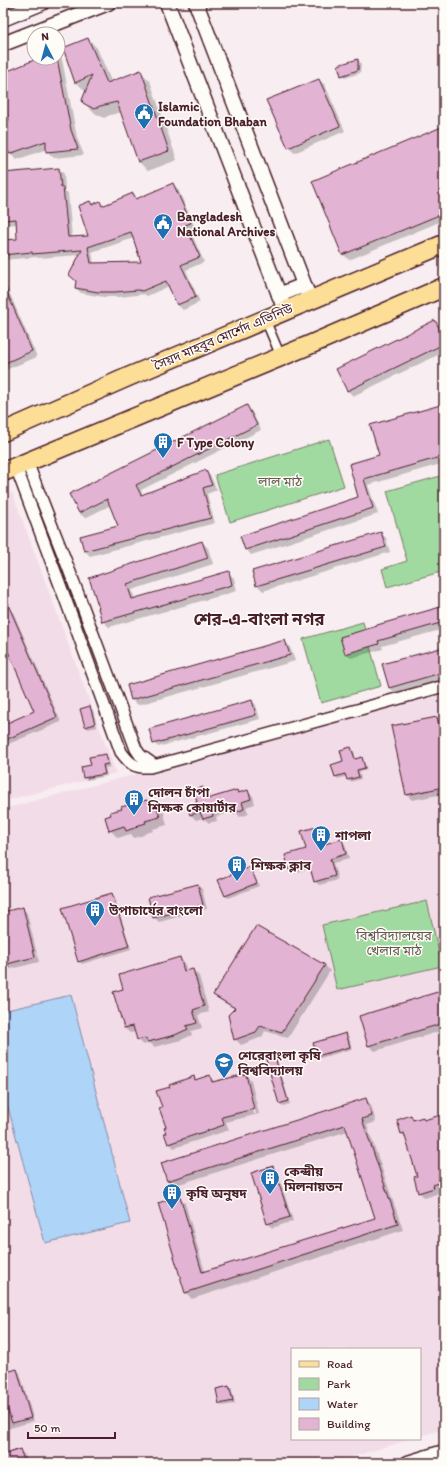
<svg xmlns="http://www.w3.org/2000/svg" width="447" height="1466" font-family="Itim,'Noto Sans Bengali',sans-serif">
<rect width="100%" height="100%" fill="#f8edf0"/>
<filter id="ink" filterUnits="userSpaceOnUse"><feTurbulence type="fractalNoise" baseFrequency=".025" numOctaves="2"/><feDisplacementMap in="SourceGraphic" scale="8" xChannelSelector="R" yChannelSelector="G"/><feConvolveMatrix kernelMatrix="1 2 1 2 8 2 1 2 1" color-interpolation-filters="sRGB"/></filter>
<g filter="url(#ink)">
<g fill="#f2dce8">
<path d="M12,492L116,773L3,801V496Z"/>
<path d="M444,694V1429L420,1436V1349H292V1439H411L332,1463H3V809Z"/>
</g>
<g fill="#a0daa0" stroke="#757c66">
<path d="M329,439L344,486L230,522L215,475Z"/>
<path d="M444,475V571L387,587L382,569L407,561L387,491Z"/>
<path d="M363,622L381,686L321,703L303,639Z"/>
<path d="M427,901L442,966L337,990L322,925Z"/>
</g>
<path fill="#aed4f7" stroke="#868ca5" d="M71,995L130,1223L45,1243L3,1089V1011Z"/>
<g fill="#0003" fill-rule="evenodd">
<path d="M88,39L97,48L112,83L141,72L150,81L177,160L148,171L139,162L122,112L110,115L104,118L93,112L84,103L87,90L85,91L76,82Z"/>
<path d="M58,55L62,59L77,138L84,155L54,158L47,151V149L16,160L9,151L3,153V123L10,121L5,108L3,106V74L41,58H58Z"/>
<path d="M358,60L361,63L360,73L345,78L342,75L339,66Z"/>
<path d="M319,80L325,85L345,131L294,153L289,147Z"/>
<path d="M444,127V220L349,260L343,254Z"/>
<path d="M59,169L64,174L65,191L68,193L72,238L89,237L90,202L93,205L99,203L104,207L133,194L138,199L173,184L178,189L195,228L190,230L204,262L186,270L200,302L183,310L178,305L169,286L147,296L144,294L121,297H104L81,293L76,288L80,255L38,258L36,257L3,260V241L19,240L17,224L3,225V174ZM134,238L142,263L94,264L92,252Z"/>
<path d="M3,278L37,357L3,371Z"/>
<path d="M435,321L441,326L444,333V352L353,396L348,391L337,369Z"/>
<path d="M444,405V463L368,485L378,514L251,555L246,549L360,498L350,464L380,456Z"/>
<path d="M247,407L252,412L261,430L141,490L143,496L206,471L211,477L217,490L207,494L215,523L90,556L85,551L119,527L111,505L85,518L79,513Z"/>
<path d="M381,533L386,538L390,552L263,591L257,585Z"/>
<path d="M202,542L208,548L213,564L132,590L135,599L228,573L234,578L237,591L109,627L103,621L91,578Z"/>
<path d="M3,589L61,722L6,745L3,743V726L35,712L3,638Z"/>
<path d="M444,607V629L382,646L383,649L351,658L346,653Z"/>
<path d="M285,641L290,647L295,661L138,705L132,700Z"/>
<path d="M444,648V679L395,693L389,687Z"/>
<path d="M252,701L256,705L260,719L158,747L154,743Z"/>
<path d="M90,707L93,710L97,727L88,729L85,726Z"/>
<path d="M437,718L443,723L444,730V794L412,800L407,795Z"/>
<path d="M351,748L354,751L356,760L362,758L364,761L367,770L359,772L361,779L350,782L347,776L338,779L336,776Z"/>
<path d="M105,755L108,757L110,767L105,768L107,776L87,780L84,778L92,766Z"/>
<path d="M203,789L208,794L210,799L236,791L239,794L247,791L253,796L255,804L246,807L249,814L240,817L235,811L216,817L217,821L209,823L203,818L196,820L191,815L188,806L199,802Z"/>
<path d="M146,801L152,806L156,805L164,813L167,825L153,829V831L144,834V835L134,838L131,834L118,838L110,830Z"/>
<path d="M320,827L324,831L327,844L341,840L345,844L349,859L333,863L338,880L319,885L315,881L311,868L294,873L290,869L307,850Z"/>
<path d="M250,868L252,871L259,886L228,898L226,896L220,880Z"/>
<path d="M198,885L202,889L207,909L159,922L154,917Z"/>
<path d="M112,894L114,896L131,949L82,964L79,961Z"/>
<path d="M22,908L27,913L39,962L3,971V913Z"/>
<path d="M180,958L185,964L187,972L193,970L199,976L209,1012L198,1015L202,1028L191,1031L192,1035L181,1040L154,1047L150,1043L143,1045L138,1039L136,1032L130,1033L124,1028L125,989Z"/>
<path d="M325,965L330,971L288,1038L265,1031L262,1037L241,1045L235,1039V1009L220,1000L214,995Z"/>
<path d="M444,991V1030L375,1051L369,1046L360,1017Z"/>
<path d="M346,1034L349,1037L352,1049L320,1058L317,1056Z"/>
<path d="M274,1055L276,1057L290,1104L283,1106L280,1104Z"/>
<path d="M246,1075L251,1081L259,1114L226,1122L229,1130L174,1148L169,1143L163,1107L194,1077L197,1081L209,1077L215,1082ZM246,1080H248L256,1114H254Z"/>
<path d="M366,1099L371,1105L376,1122L367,1125L403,1230L192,1299L186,1293L159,1203L180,1197L185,1203L205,1272L376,1218L348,1131L173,1186L168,1181Z"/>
<path d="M444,1115V1189L438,1191L439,1193L425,1198L419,1192L418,1177L407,1138L402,1134L411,1116L415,1120L423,1118L426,1121Z"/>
<path d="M273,1167L277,1171L293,1221L272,1228L268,1223Z"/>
<path d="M17,1370L20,1373L34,1421L4,1430V1432L3,1433V1374Z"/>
<path d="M229,1387L232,1389L235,1404L222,1406L220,1404Z"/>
<path d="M19,1450L25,1455L28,1463H3V1456Z"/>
</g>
<g fill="#e3b3d4" stroke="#4a1f2b" fill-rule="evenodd">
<path d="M88,38L107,83L141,70L169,151L138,162L117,102L100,106L94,109L83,103L82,100L92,75L75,83L63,48Z"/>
<path d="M39,58H57L71,130L78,149L46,152V141L9,154L5,143L3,144V122L9,120L3,104V73Z"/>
<path d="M358,59V70L341,76L338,65Z"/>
<path d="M319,79L340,126L288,148L266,100Z"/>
<path d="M444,126V213L342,255L312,181Z"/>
<path d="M59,168L61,187H63L68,237L88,236L78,206L90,201L92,205L100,201L102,206L133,193L136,199L173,183L191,223L185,225L200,257L181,265L196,297L177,305L166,281L142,291L138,290L115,292H98L75,288L76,281L69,275L82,250L32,254V252L3,255V240L17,239L16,219L3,220V173ZM131,232L141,262L91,263L88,247Z"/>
<path d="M3,283L32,351L3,364Z"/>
<path d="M435,320L444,338V344L347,391L336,369Z"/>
<path d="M444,404V456L364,479L373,508L245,550L240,536L358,497L349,464L379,455L370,425Z"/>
<path d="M247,405L257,425L136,485L141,495L206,470L212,485L203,488L211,518L84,551L80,536L118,526L107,499L79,513L69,494Z"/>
<path d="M381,532L386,547L256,586L252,571Z"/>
<path d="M202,541L208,558L127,584L132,599L229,571L232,585L102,622L98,608H99L89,578Z"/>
<path d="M3,593L57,717L3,741V725L34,711L3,640Z"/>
<path d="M444,606V622L378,641L379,644L345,654L340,637L377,626V625Z"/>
<path d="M285,640L290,655L131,700L127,685Z"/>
<path d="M444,647V672L389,688L382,664Z"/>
<path d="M252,700L256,715L153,744L149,729Z"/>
<path d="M90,706L95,724L85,727L80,709Z"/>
<path d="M437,717L443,744H444V787L406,795L391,726Z"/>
<path d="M351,747L355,759L362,757L365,768L357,770L359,777L347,780L345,774L335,777L331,765L343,761L340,750Z"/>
<path d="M106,754L108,764L103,765L105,774L83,778L81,767L91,765L89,757Z"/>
<path d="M203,787L207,799L237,790L238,793L248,790L251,799L242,802L244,809L234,813L232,805L212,812L213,816L203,819L200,812L190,815L187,805L197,802L194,790Z"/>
<path d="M147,800L149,806L156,804L160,817L145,821L146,823L136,826L137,827L126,831L124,826L109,831L105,817L111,815L110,812L122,809L121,807Z"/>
<path d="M320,826L325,844L342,839L346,854L330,859L335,876L314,882L309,864L289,870L285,855L306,849L301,831Z"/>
<path d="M250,867L257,883L225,896L218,880Z"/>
<path d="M198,884L203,905L153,918L148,897Z"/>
<path d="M112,893L129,946L78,962L62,908Z"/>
<path d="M23,907L35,957L3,965V912Z"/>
<path d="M256,926L325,965L282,1032L260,1026L256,1032L234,1040L228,1015L235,1008L213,995Z"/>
<path d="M180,957L184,971L193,969L204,1006L193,1010L197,1023L186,1026L188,1029L175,1035L148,1042L145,1038L137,1040L133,1026L124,1028L113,992L123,989L119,975Z"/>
<path d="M444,990V1023L368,1046L359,1016Z"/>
<path d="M346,1033L350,1047L317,1056L313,1043Z"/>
<path d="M274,1054L288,1101L279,1104L265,1056Z"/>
<path d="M246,1074L254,1109L222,1117L224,1125L168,1144L164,1133H166L164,1128L166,1127L159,1108L162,1107L156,1091L170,1087L169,1085L194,1076L195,1080L210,1075L212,1082Z"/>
<path d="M366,1098L372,1116L362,1119L398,1224L185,1293L158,1203L180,1196L202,1272L375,1218L345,1125L167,1181L161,1163Z"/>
<path d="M444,1114V1176L440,1177L442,1182L433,1185L434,1188L418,1193L414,1177L417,1176L404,1133L401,1134L397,1120L411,1115L413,1120L423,1117L424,1120Z"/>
<path d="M273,1166L290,1217L267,1224L251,1173Z"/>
<path d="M17,1369L31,1418L12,1423L7,1407L3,1408V1373Z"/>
<path d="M229,1386L233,1401L219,1404L216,1389Z"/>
<path d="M20,1449L25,1463H3V1455Z"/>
</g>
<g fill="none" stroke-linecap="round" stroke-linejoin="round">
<g stroke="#4a1f2b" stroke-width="11">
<path id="pedestrian" d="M265,319L281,357"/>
</g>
<g stroke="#4a1f2b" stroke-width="14">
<g id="minor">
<path d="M27,462L68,567L136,749L140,755L154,765"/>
<path d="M16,467L72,617L121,752C130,764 134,768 150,767L444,686"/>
</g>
</g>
<g stroke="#4a1f2b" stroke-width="17">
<g id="tertiary">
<path d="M167,3L285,310"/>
<path d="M196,3L310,300"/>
<path d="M3,19L42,3"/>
<path d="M3,44L108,3"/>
<path d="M279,295L304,285"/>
<path d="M408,1463L444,1452"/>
</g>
</g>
<g stroke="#4a1f2b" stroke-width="21">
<g id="primary">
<path d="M3,432L128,377L444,244"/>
<path d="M3,472L307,346L444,287"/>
</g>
</g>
<use href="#pedestrian" stroke="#fdfcf7" stroke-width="8"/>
<use href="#minor" stroke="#fdfcf7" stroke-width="11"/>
<use href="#tertiary" stroke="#fdfcf7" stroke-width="14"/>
<use href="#primary" stroke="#fdde96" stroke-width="18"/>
</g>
</g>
<defs>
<g id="civic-pin" transform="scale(1)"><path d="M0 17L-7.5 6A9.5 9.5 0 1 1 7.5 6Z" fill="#1f6fb2" stroke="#fdfcf7"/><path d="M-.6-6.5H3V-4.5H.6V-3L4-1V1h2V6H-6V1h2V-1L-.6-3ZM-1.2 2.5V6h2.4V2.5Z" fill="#fff"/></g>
<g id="building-pin" transform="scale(1)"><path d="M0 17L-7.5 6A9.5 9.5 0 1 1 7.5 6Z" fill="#1f6fb2" stroke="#fdfcf7"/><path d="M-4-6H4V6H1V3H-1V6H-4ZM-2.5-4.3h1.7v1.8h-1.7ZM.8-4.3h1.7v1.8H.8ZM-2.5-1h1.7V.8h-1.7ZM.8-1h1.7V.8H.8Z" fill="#fff"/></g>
<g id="university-pin" transform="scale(1)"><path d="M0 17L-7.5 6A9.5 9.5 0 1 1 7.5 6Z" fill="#1f6fb2" stroke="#fdfcf7"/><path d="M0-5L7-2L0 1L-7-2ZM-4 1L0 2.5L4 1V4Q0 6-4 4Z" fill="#fff"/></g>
</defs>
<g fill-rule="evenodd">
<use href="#civic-pin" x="144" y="113"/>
<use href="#civic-pin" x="163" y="223"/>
<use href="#building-pin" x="163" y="442"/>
<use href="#building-pin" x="134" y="799"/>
<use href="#building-pin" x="321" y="835"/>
<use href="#building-pin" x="237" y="865"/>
<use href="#building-pin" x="95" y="910"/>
<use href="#university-pin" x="224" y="1062"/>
<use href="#building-pin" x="270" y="1178"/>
<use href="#building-pin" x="172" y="1193"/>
</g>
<g text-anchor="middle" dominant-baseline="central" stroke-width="3" stroke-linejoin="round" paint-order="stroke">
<g font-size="13" font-weight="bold" fill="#4a1f2b" stroke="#fdfcf7" text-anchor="start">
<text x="158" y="106">Islamic<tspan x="158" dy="15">Foundation Bhaban</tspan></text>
<text x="177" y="216">Bangladesh<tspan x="177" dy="15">National Archives</tspan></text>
<text x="177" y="442">F Type Colony</text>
<text x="148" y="792">দোলন চাঁপা<tspan x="148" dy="15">শিক্ষক কোয়ার্টার</tspan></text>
<text x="335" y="835">শাপলা</text>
<text x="251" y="865">শিক্ষক ক্লাব</text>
<text x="109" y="910">উপাচার্যের বাংলো</text>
<text x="238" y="1055">শেরেবাংলা কৃষি<tspan x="238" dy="15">বিশ্ববিদ্যালয়</tspan></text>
<text x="284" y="1171">কেন্দ্রীয়<tspan x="284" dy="15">মিলনায়তন</tspan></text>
<text x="186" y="1193">কৃষি অনুষদ</text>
</g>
<g font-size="13" fill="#4a1f2b" stroke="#fdfcf7">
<text transform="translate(223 337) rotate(-23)">সৈয়দ মাহবুব মোর্শেদ এভিনিউ</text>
</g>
<g font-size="13" fill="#64574e" stroke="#fdfcf7">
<text x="280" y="481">লাল মাঠ</text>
<text x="394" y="935">বিশ্ববিদ্যালয়ের<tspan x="394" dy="15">খেলার মাঠ</tspan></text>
</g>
<g font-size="17" font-weight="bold" fill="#4a1f2b" stroke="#fdfcf7">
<text x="259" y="619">শের-এ-বাংলা নগর</text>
</g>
</g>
<rect width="447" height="1466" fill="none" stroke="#fdfcf7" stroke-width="16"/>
<rect x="8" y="8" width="431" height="1450" fill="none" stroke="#4a1f2b" stroke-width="1.5" filter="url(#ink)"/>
<rect x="291" y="1348" width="130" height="92" fill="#fdfcf7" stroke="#b5a4a5"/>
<rect x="299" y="1361" width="20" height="6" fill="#fdde96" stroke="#b5a4a5"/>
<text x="327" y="1368" font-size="12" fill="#4a1f2b">Road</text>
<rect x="299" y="1378" width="20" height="12" fill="#a0daa0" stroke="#b5a4a5"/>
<text x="327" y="1388" font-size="12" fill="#4a1f2b">Park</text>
<rect x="299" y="1398" width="20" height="12" fill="#aed4f7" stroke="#b5a4a5"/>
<text x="327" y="1408" font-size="12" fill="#4a1f2b">Water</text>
<rect x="299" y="1418" width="20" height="12" fill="#e3b3d4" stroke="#b5a4a5"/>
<text x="327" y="1428" font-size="12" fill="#4a1f2b">Building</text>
<g transform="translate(46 46) rotate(354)"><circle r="19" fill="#fdfcf7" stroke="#b5a4a5"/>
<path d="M0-3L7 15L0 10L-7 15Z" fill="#1f6fb2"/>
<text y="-6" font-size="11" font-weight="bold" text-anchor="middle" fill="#4a1f2b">N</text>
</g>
<path d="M28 1432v6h87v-6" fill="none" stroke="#4a1f2b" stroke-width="2"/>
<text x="34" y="1432" font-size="12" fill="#4a1f2b" stroke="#fdfcf7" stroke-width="3" paint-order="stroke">50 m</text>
</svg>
